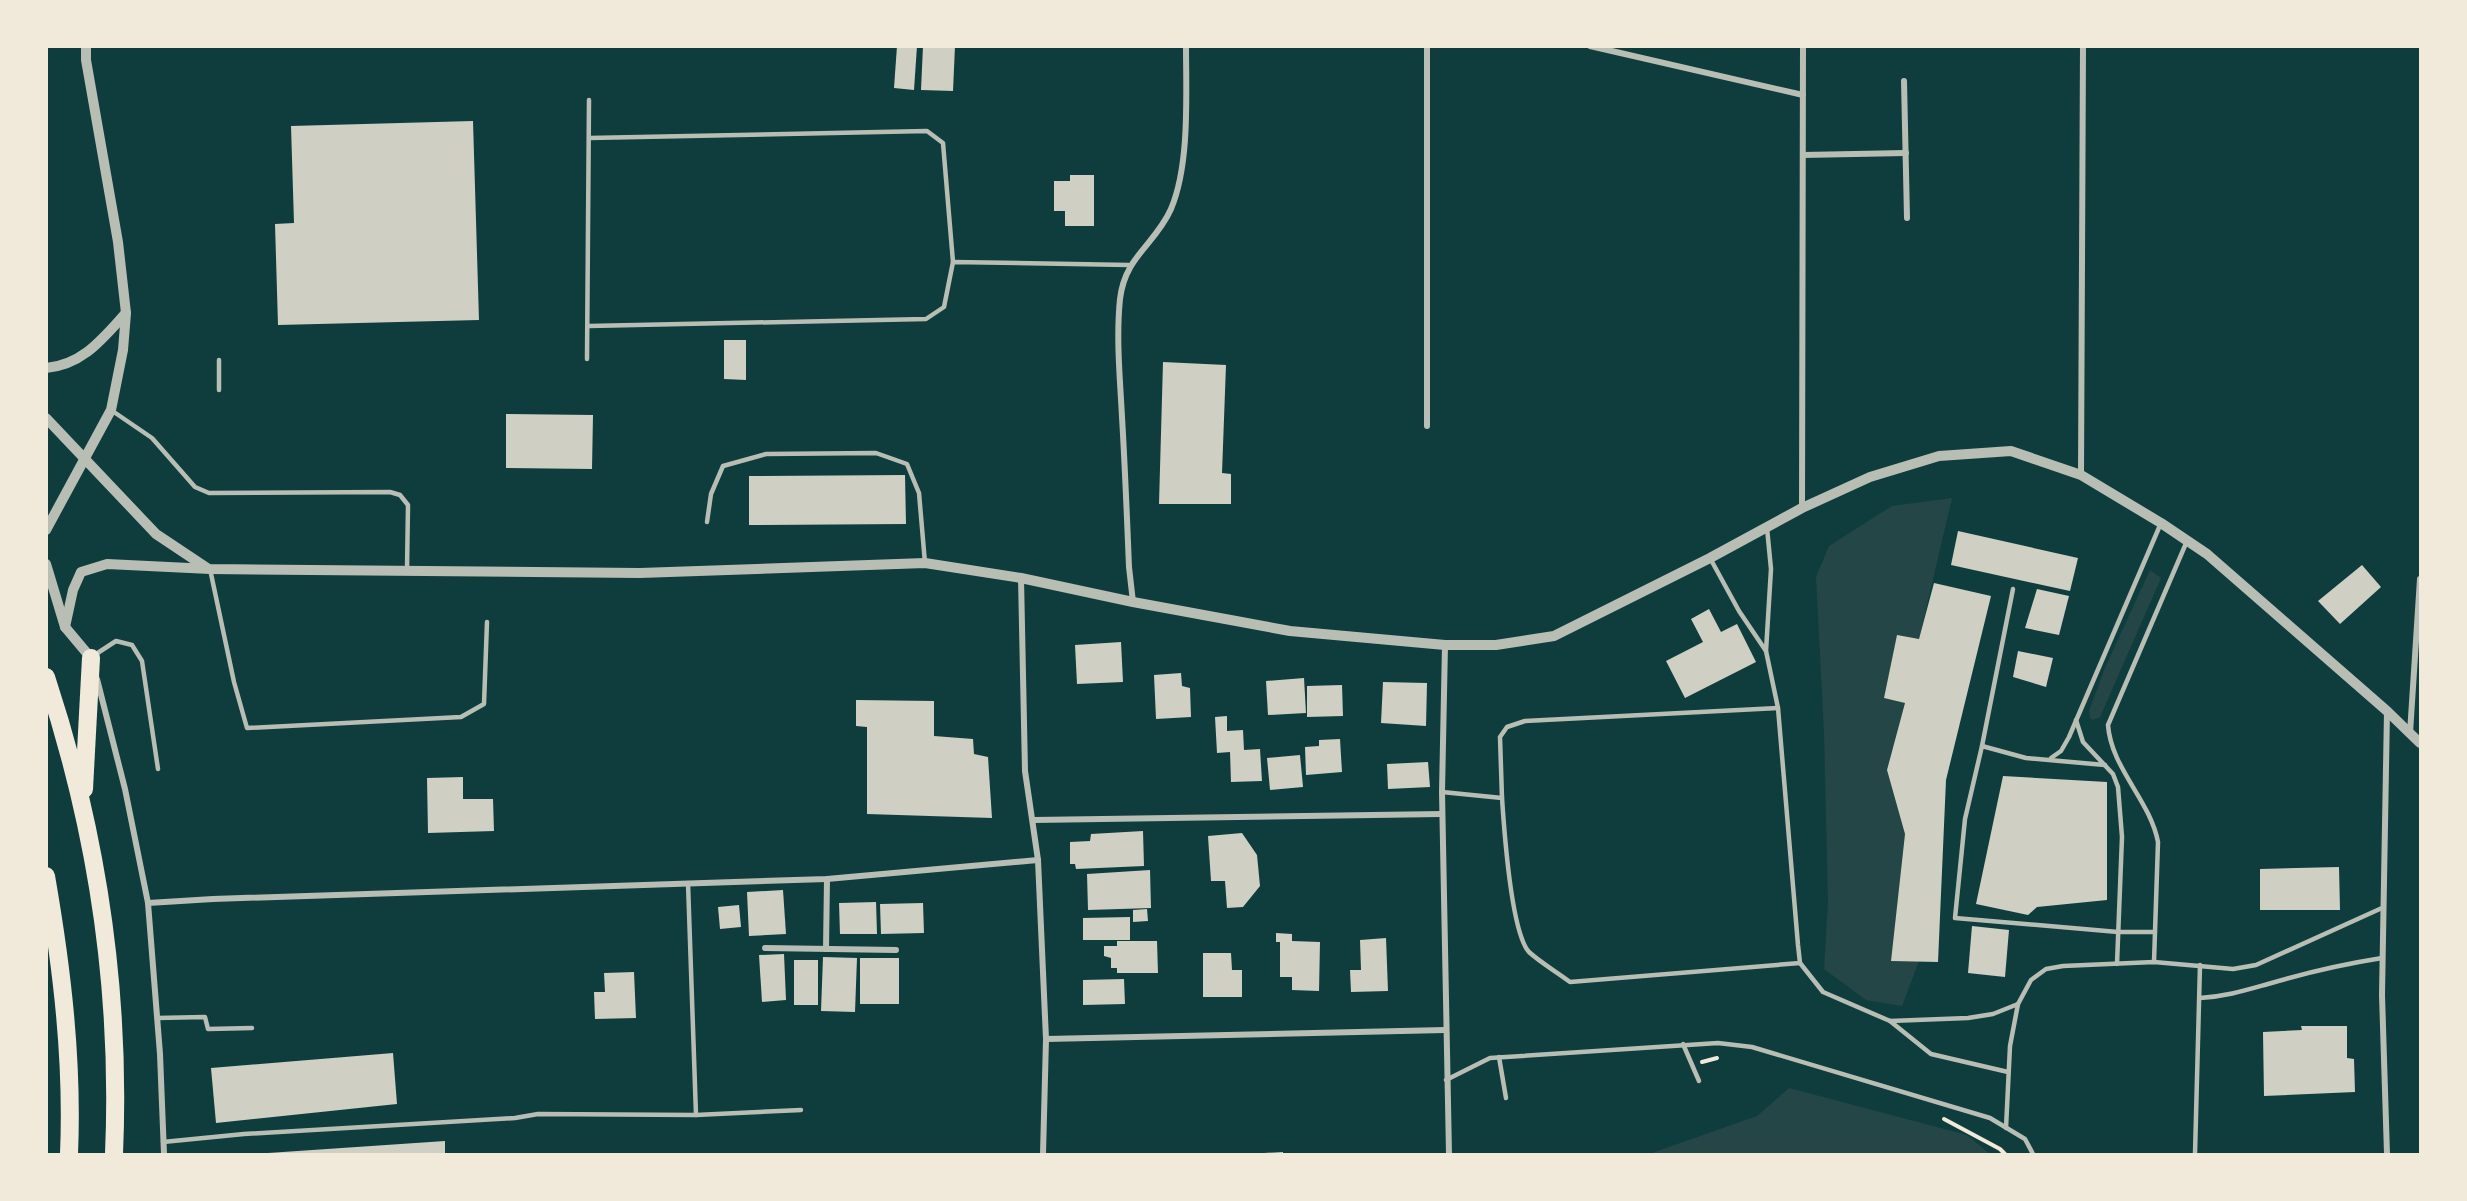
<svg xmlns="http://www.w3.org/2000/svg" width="2467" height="1201" font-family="Roboto,sans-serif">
<rect width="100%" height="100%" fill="#0f3d3e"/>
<g fill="#244646">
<path d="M1952,498L1919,639L1897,636L1884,698L1905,703L1887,770L1905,834L1891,960L1919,961L1902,1006L1866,1000L1824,969L1828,902L1824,732L1816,577L1829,546L1892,506Z"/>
<path d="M2150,570L2161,578L2100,717L2093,720L2090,718L2089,711L2105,668Z"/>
<path d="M1789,1088L1967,1135L1990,1154H1649L1757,1116Z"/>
</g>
<g fill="#cfcfc3">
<path d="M897,46H917L914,90L894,88Z"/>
<path d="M923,46H955L953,91L921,90Z"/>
<path d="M473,121L479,320L278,325L275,224L294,223L291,126Z"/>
<path d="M1070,175H1094V226H1065V211H1054V181H1070Z"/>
<path d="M724,340H746V380L724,379Z"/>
<path d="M1163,362L1226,365L1222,473L1231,474V504H1159Z"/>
<path d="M506,414L593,415L592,469L506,468Z"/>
<path d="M905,475L906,524L749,525V476Z"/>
<path d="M1958,531L2078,558L2070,591L1951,565Z"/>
<path d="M2362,565L2381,587L2340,624L2318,601Z"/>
<path d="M1934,583L1991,596L1946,780L1938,962L1891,961L1905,834L1887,770L1905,703L1884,698L1897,635L1919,639Z"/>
<path d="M2037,589L2069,596L2059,635L2025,628Z"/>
<path d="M1709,609L1721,632L1737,624L1756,662L1685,698L1666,661L1703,642L1691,619Z"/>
<path d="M1121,642L1123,682L1077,684L1075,645Z"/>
<path d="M2018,651L2053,658L2046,687L2013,677Z"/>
<path d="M1181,673L1182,686L1190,688L1191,717L1156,719L1154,675Z"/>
<path d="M1304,678L1306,713L1268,715L1266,681Z"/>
<path d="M1383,682L1427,683L1426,726L1381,723Z"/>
<path d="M1342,685L1343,716L1307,717V686Z"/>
<path d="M856,700L934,701V736L973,739L974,754L988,757L992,818L867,814V727L856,726Z"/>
<path d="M1227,716V731L1243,730L1244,750L1260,749L1262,781L1231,782L1230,752L1217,753L1215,717Z"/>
<path d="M1340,739L1342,772L1306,775L1305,747L1319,746V740Z"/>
<path d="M1300,755L1303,787L1270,790L1267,758Z"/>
<path d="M1428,762L1430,787L1388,789L1387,764Z"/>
<path d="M2003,776L2107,782V900L2037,907L2028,915L1976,904Z"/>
<path d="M463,777V799H493L494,831L428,833L427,778Z"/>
<path d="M1143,831L1144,866L1076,869L1075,864H1070V842L1090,841L1091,834Z"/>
<path d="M1242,833L1257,855L1260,886L1243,907L1227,908L1225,881H1211L1208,836Z"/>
<path d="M2339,867L2340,910H2260V869Z"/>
<path d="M1150,870L1151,908L1088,910L1087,874Z"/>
<path d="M783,890L786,934L749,936L747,892Z"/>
<path d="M876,902L877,934H840L839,903Z"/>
<path d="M923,903L924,933L881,934L880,904Z"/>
<path d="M739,905L741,927L720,929L718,907Z"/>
<path d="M1147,909L1148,921L1133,922V910Z"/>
<path d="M1130,917V940H1083V918Z"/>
<path d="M1972,926L2009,930L2005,977L1968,973Z"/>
<path d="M1276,933L1292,934V941L1320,942L1319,991L1292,990V977H1280V942H1276Z"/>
<path d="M1386,938L1388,991L1351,992L1350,970H1361L1360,940Z"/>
<path d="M1117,941H1157L1158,973H1117V968H1111V958L1104,956V946H1117Z"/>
<path d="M1203,953H1231L1232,970H1242V997H1203Z"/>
<path d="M784,954L786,1000L762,1002L759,955Z"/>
<path d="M823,957L857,958L855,1012L821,1011Z"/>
<rect x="860" y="958" width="39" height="46"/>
<rect x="794" y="960" width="24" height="45"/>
<path d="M634,972L636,1018L595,1019L594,992H605L604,973Z"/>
<path d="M1124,979L1125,1004L1083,1005V980Z"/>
<path d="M2301,1026H2347V1058L2354,1059L2355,1092L2264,1096L2263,1032L2302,1030Z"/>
<path d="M393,1053L397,1104L216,1123L211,1068Z"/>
<path d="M445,1141V1154H268V1153Z"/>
<path d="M1283,1152V1154H1264V1153Z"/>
</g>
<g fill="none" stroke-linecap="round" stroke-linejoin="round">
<g stroke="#f1e9da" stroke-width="4">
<path d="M1702,1062L1717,1058"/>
<path d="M1944,1119L2000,1149L2005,1154"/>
</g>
<g stroke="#b8beb3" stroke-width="4.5">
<path d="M589,138L927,131L943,143L953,262"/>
<path d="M589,326L926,319L944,307L953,262L1129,265"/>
<path d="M587,359L589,100"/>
<path d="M219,390V360"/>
<path d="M111,410L152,438L195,487L209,493L390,492L400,495L408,505L407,570"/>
<path d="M707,522L711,494L723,466L766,454L876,453L907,464L919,493L925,563"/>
<path d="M1767,528L1771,569L1766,651L1778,708L1798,945L1800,963L1823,992L1890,1021L1968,1018L1993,1014L2018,1004L2031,980L2046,969L2063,966L2154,962L2233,969L2256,965L2382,908"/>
<path d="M1710,558L1739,611L1766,651"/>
<path d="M210,569L234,682L247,728L461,717L484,704L487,622"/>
<path d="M93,656L116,641L132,645L142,661L158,769"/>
<path d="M2076,720L2083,742L2113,774L2118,787L2122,837L2117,964"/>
<path d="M1982,746L2013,589"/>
<path d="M2051,758L2061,751L2069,737L2161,523"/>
<path d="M2105,765L2026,758L1982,746L1965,819L1955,918L2118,932H2155"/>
<path d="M1442,792L1502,798C1504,828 1511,932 1529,952C1541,963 1557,972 1570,982L1800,963"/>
<path d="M1502,798L1500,737L1507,727L1525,721L1778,708"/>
<path d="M2154,962L2158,842C2150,800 2111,768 2108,725L2187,541"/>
<path d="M2200,998C2227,996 2243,991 2268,984C2305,973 2344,964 2382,958"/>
<path d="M157,1018L205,1017L208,1029L252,1028"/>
<path d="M1890,1021L1931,1054L2008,1072"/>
<path d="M1683,1044L1699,1081"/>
<path d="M1499,1057L1506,1098"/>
<path d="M1446,1080L1490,1058L1718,1043L1752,1047L1990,1118L2025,1139L2033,1154"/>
<path d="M696,1115L801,1110"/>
<path d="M2006,1128L2010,1046L2018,1004"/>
<path d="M163,1142L244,1134L515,1118L538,1114L696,1115L688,883"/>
<path d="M2195,1154L2200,965"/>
</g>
<g stroke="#b8beb3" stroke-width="6">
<path d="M1427,46V426"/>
<path d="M1590,46L1803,95"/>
<path d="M1904,81L1907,218"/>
<path d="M1803,155L1906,153"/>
<path d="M2081,475L2083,46"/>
<path d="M1802,508L1803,46"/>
<path d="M1021,578L1025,771L1038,860L1046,1039L1043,1154"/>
<path d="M1133,602L1129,567C1127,517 1125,467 1122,417C1120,378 1116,338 1120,299C1125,256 1155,245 1171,209C1190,164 1186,95 1186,46"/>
<path d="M1445,645L1442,792L1449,1154"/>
<path d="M97,679L125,789L148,903L160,1054L164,1154"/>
<path d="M2410,733L2420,579"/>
<path d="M1034,820L1442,814"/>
<path d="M148,903L213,899L827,879L1038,860"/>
<path d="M765,948L896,950"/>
<path d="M826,949L827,879"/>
<path d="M1046,1039L1445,1030"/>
<path d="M2387,1154L2382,995L2387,711"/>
</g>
<g stroke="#b8beb3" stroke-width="10">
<path d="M46,368C83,365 103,338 126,313"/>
<path d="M46,418L156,534L207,568"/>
<path d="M46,530L111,410L123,350L126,313L118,242L86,60V46"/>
<path d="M46,564L65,627L91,658"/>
<path d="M65,627L73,590L81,572L107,564L210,569L640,573L925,563L1021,578L1133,602L1290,631L1445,645H1496L1554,636L1710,558L1802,508L1870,477L1939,456L2011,451L2081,475L2161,523L2207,554L2387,711L2420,743"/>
</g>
<g stroke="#f1e9da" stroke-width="18">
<path d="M46,677C97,831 121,993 114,1154"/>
<path d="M84,789L91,658"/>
<path d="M46,876C62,968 73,1061 69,1154"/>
</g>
</g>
<rect width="2467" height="1201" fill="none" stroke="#f1e9da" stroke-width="96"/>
</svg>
